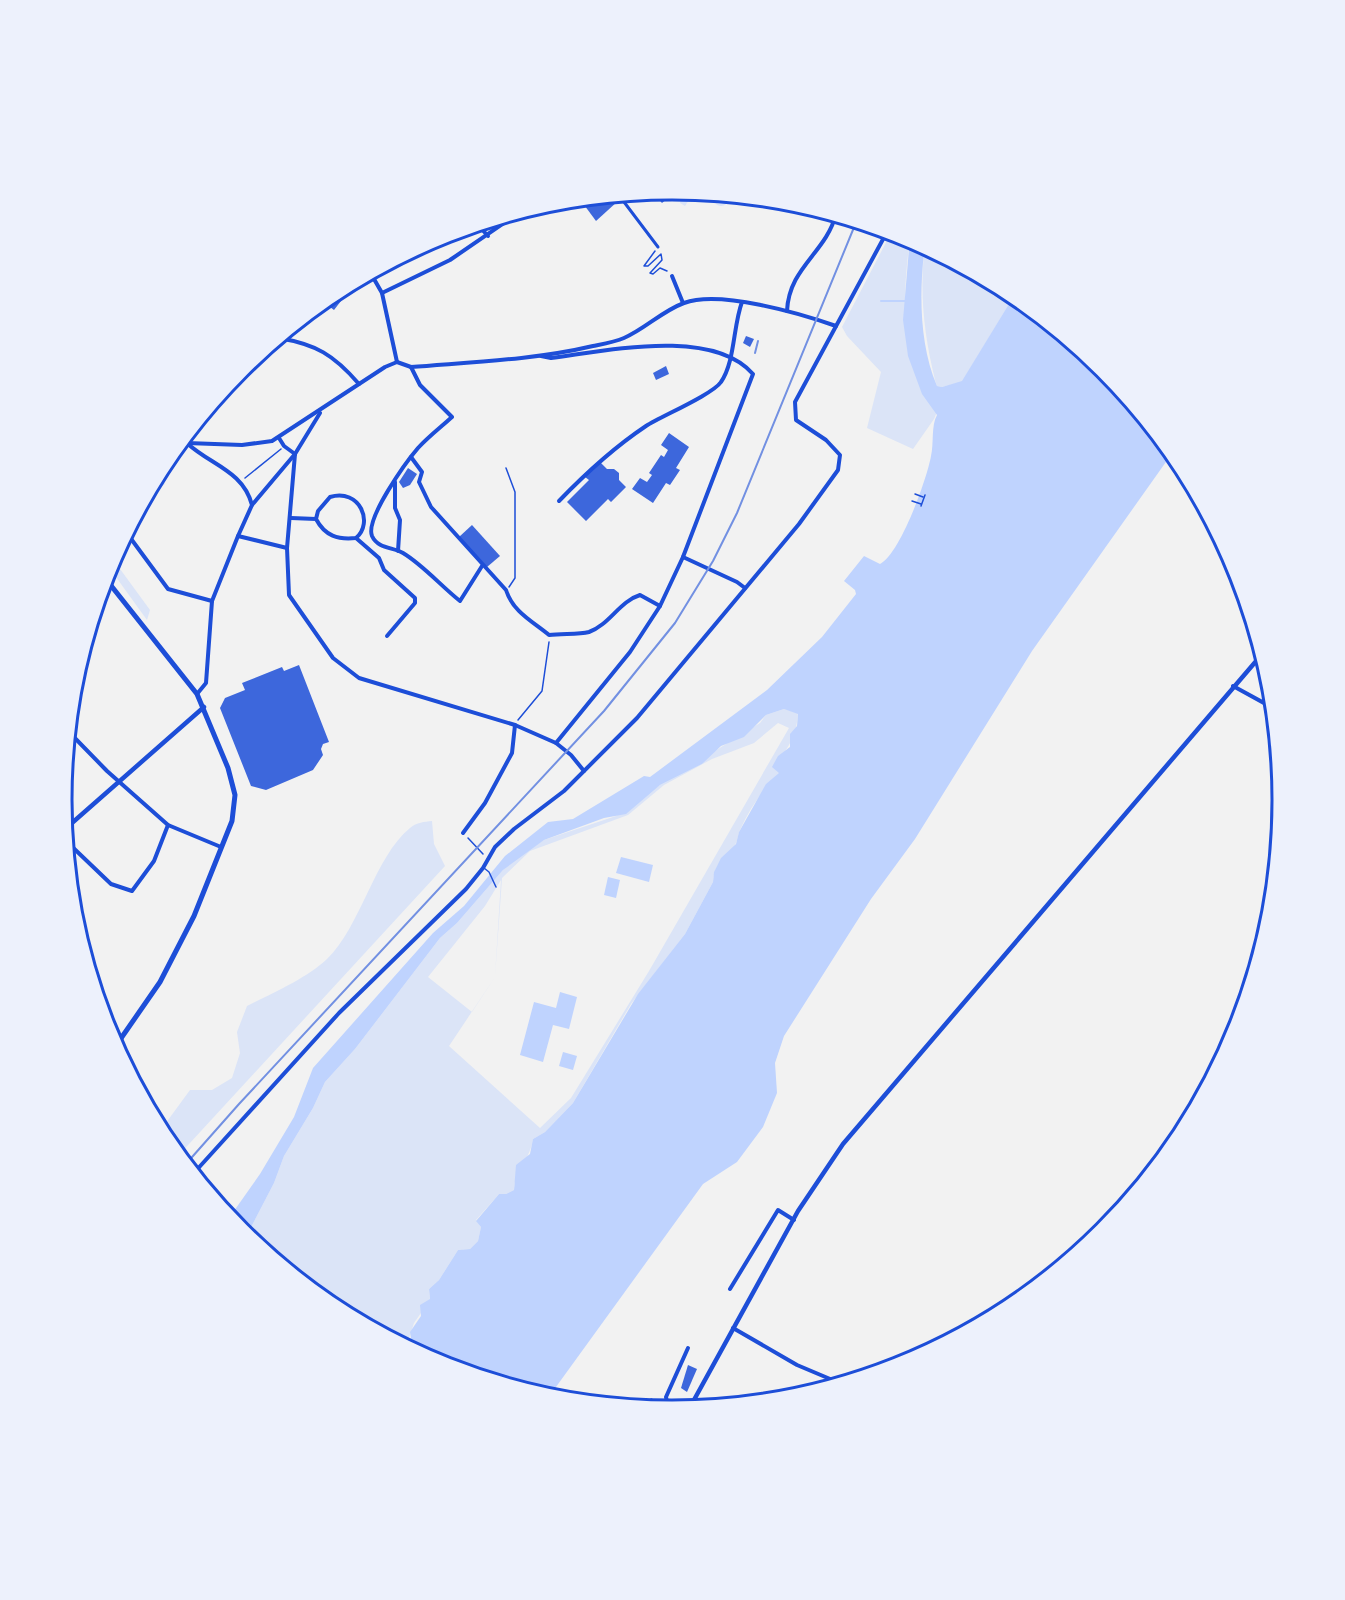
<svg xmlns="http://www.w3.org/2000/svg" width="1345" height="1600" font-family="Arial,sans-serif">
<rect width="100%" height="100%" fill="#f2f2f2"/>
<g fill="#dbe4f7" fill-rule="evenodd">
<path d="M684,190L695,191L685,206L680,203Z"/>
<circle cx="721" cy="199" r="7"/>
<path d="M892,231L910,237C903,296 897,363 937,412L934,419L913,449L867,428L881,372L847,336L842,327Z"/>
<path d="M925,245L1015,294L962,382L942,387L937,386L935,380C924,335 919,292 925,245Z"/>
<path d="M158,472L165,484L146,496Z"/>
<path d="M112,558L150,610L147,620L108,566Z"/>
<path d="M784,709L798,713C797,732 791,745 779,759L780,773C763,789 750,808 740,830C738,834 738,839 736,843C729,859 715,857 713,882L685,934L631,1004L573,1103L545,1132L533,1139C531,1158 513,1174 514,1190L506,1194H499L476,1220L481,1227L478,1241L470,1249L458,1250L439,1280L429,1289L430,1300L414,1323L406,1347L333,1308L246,1237L274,1183L284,1156L313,1108L325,1082L355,1049L440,938L457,923L503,870L524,852L544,840L616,816L660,785L702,764L710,754L760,723L766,715ZM778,723L789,728L649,971L571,1098L540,1128L449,1046L495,977L502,878L530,851L628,815L664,785L712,759L754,743ZM501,880L495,977L472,1012L428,977L485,906Z"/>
<path d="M432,821L434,844L445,866L178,1156L160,1131L190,1090H212L232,1078L240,1053L237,1032L247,1006C271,994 307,978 327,959C360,928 375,856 410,828C417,822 424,822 432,821Z"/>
</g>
<g fill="#bfd3fe">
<path d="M910,237L925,245C919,290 919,344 937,386L942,387L962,381L1015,294L1105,368L1173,452L1032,651L915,839L871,899L784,1036L775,1063L777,1093L763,1127L737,1162L703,1184L548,1398L438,1364L406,1347L411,1338L410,1332L421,1316L420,1305L430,1299L429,1289L439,1280L458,1250L470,1249L478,1241L481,1227L476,1221L499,1194H506L514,1190L516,1165L530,1154L533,1139L545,1132L573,1103L638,994L685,934L713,882L714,872L721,858L736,844L739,832L766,784L779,773L772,767L778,756L790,747V734L797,726L798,714L784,709L766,715L744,737L721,746L702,764L660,785L626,814L604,818L544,840L503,870L457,923L440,938L355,1049L325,1082L313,1108L284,1156L274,1183L246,1237L229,1218L260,1174L294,1117L313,1068L433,933L464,906L505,856L548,822L573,819L644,776L650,777L767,690L822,637L856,594L855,590L844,581L864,556L880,564C900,554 927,479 931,456C934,444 931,425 937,415L922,394L908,356L903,320Z"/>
<path d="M621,857L653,865L649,882L616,873Z"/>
<path d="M608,877L620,880L616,898L604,895Z"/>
<path d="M560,992L577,997L569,1029L553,1025L543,1062L520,1055L534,1002L556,1008Z"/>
<path d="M563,1052L577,1056L573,1070L559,1066Z"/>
</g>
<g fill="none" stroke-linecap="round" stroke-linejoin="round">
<path stroke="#bfd3fe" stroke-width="2" d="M881,301H906"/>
</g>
<g fill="#3d67dc">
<path d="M661,190L668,198L662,203L651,191Z"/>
<path d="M702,192L716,193L714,199L703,195Z"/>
<path d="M614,195L618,201L596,221L579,198Z"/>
<path d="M351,282L348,286L351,288L334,310L326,304L323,308L316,306Z"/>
<path d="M746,336L754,339L750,347L743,343Z"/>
<path d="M666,366L669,374L656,380L653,373Z"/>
<path d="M669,433L689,447L676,468L680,470L670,485L666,483L653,503L632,489L640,478L647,482L652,475L649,473L661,455L664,457L668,450L661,445Z"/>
<path d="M600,462L607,469H614L619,473V480L626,487L611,502L608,499L586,521L567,502L589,480L585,477Z"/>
<path d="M408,468L417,474L410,485L403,488L399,482Z"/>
<path d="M472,525L500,556L487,567L459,537Z"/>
<path d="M299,665L329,742L323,744L321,749L323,755L313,770L266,790L251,786L220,708L225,698L245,690L242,683L282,667L284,671Z"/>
<path d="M688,1365L697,1369L687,1392L681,1388Z"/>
<path d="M651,1398L661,1403L657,1410L643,1408Z"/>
</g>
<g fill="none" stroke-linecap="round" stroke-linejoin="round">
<g stroke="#1d4ed8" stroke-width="1.5">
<path d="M655,251L644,266H648L661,254L662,260L650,273L653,274L660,268L667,271"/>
<path d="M506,468L515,492V578L509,587"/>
<path d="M245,478L281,449"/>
<path d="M915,494L923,497"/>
<path d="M912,501L921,504"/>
<path d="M921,506L925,495"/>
<path d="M518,720L542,691L549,642"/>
<path d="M468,838L483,854"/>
</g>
<path stroke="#1d4ed8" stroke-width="1.5" d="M484,868L489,872L496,887"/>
<path stroke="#1d4ed8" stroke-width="3" d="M618,194L658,247"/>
<g stroke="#1d4ed8" stroke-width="4">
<path d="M477,224L488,236"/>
<path d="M370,272L382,293L397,362"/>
<path d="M672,276L683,303"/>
<path d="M382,293L450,260L523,210"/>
<path d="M787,311C789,267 826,253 836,214"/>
<path d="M278,338C316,344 334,355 359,384"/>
<path d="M541,356L551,358C606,351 712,327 753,374L683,557L660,606L630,652L556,743"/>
<path d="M411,367L420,385L452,417C441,427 428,437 418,448C406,462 365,519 372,536C378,549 393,547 403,553C423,565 441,586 460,601L482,566"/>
<path d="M279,438L284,446L295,454"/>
<path d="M181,440L187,443L242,445L272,441L385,367L397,362L411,367C471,362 534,360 593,346C603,344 615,342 624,338C645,329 662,311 684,303C720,290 799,313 836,326"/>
<path d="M188,444C211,465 243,471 252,505"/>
<path d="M295,454L287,548L289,595L333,658L359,678L515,725L556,743L571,755L584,771"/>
<path d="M411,457L422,472L419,482L431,507L506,590C513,612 532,621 549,635C561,633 578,635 589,632C609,625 620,601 640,595L660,606"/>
<path d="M395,482V508L400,520L398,551"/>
<path d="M559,501C586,473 613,448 646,426C662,416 713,394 721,382C735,362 733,326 742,302"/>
<path d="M291,518L316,519C325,536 338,540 356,538C374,523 360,488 330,497L318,511L316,519"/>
<path d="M126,532L168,589L212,601"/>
<path d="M238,536L287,548"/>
<path d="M356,538L379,558L384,570L415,598V603L387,636"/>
<path d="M683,557L737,582L745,588"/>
<path d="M1233,686L1275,709"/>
<path d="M197,694L206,683L212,601L238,536L252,505L295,454L320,413"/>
<path d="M68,731L107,771L168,825L221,847"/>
<path d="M463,833L485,803L512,753L515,725"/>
<path d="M65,840L111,884L132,891L154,861L168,825"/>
<path d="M193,1174L339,1013L466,889L483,868L495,847L514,829L564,791L637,718L799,524L838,470L840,455L826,440L796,420L795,402L888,230"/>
<path d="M730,1289L778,1210L794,1220"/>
<path d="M733,1328L797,1365L842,1384"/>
<path d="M669,1411L666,1397L688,1348"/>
</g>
<g stroke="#1d4ed8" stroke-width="4.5">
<path d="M64,830L204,707"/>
<path d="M689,1409L798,1211L843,1144L1263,653"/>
</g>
<path stroke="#1d4ed8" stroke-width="5" d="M105,578L197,694L228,768L235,795L232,821L194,916L160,982L115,1047"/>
<g stroke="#7290e2" stroke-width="2">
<path d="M755,353L758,341"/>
<path d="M185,1165L239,1104L604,711L675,623L713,561L737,513L857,220"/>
</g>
</g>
<path d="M0 0H1345V1600H0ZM72 800a600 600 0 1 1 1200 0a600 600 0 1 1-1200 0Z" fill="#edf1fc" fill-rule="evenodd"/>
<path fill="none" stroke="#1d4ed8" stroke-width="3" d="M72 800a600 600 0 1 1 1200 0a600 600 0 1 1-1200 0Z"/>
</svg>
